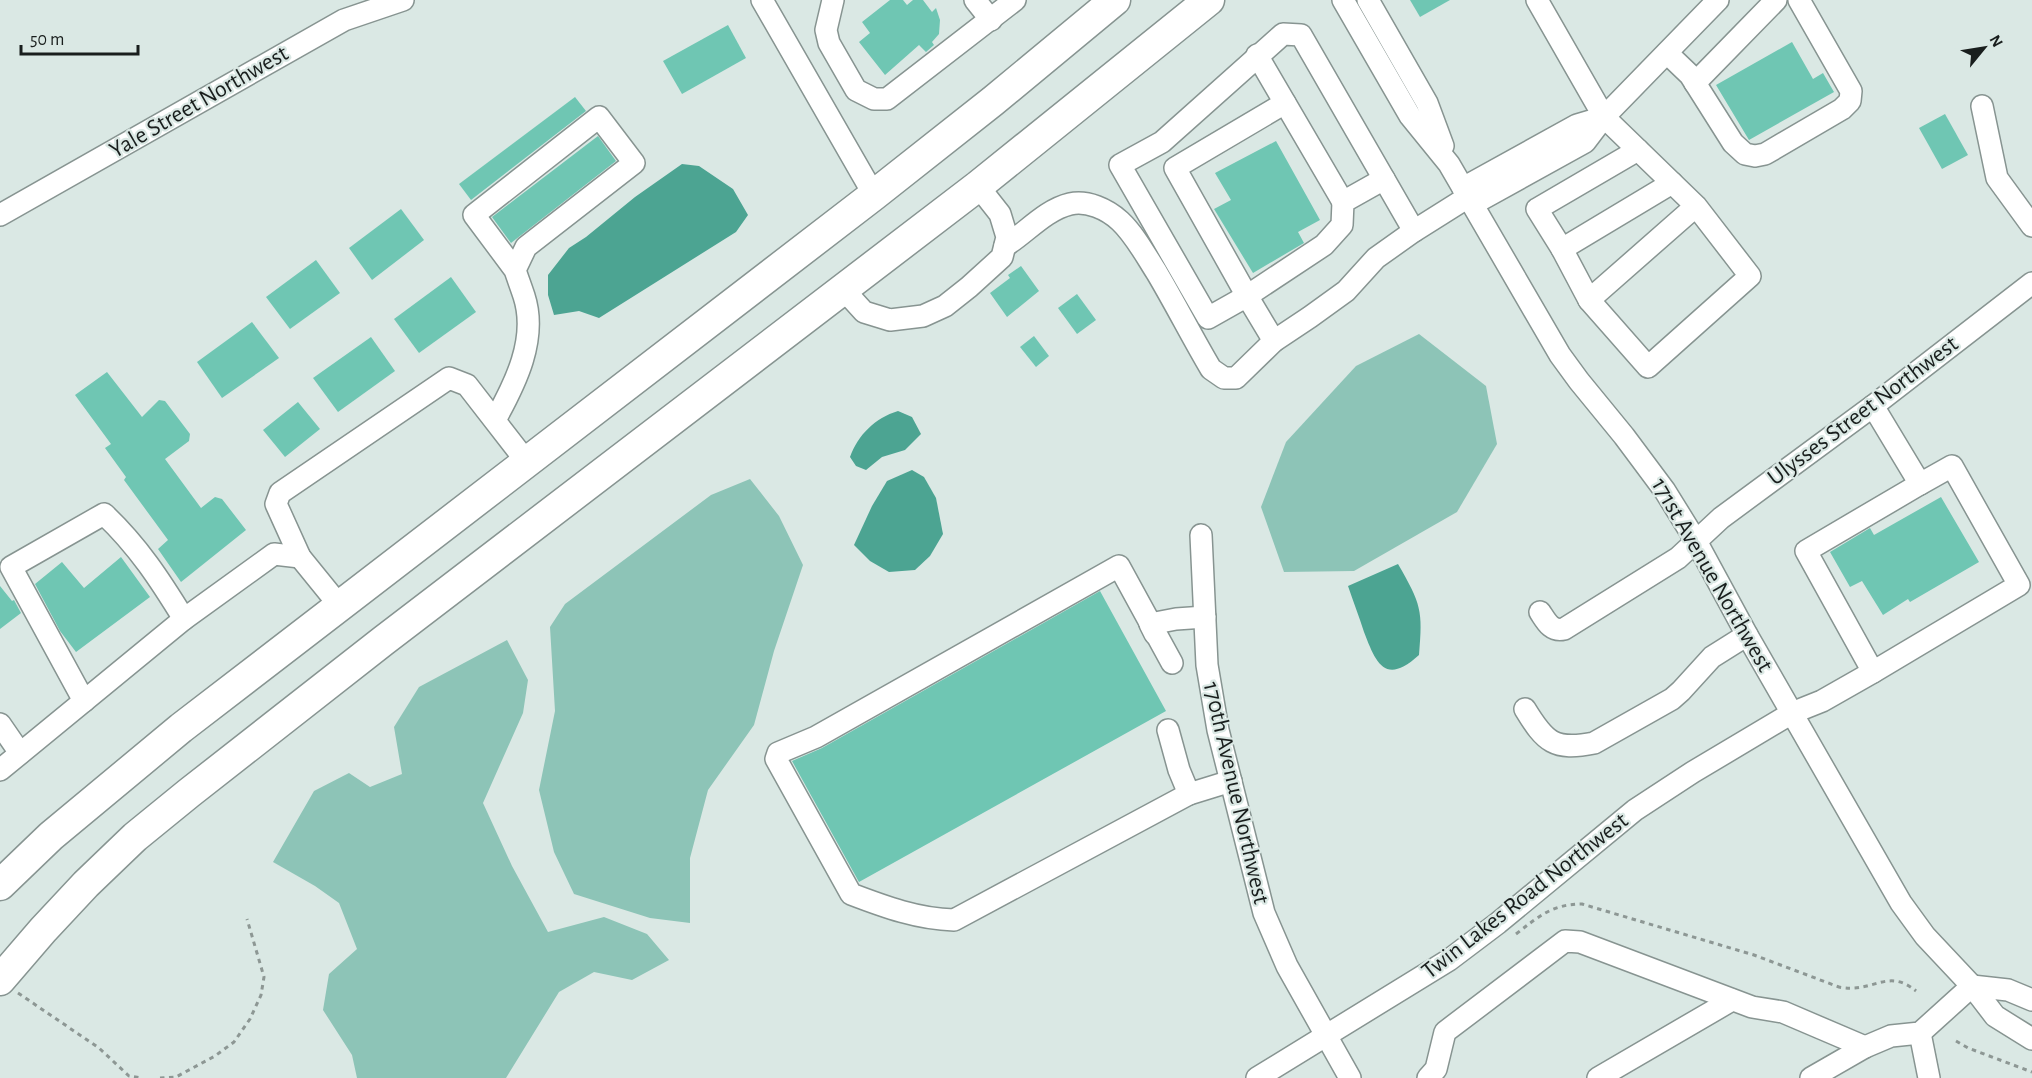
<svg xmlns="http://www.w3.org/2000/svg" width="2032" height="1078" font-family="'Alegreya Sans',sans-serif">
<rect width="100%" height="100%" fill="#dae8e4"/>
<g fill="#8dc4b7">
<path d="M1419,334L1486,386L1497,444L1457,512L1354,571L1284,572L1261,507L1286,442L1356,366Z"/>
<path d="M750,479L779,516L803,565L774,651L754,725L708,790L690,858V923L650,918L574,894L554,852L539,790L555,711L550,627L565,604L711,495Z"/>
<path d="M507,640L528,680L523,713L483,803L512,866L548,932L604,917L647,934L669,960L632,980L594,972L559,992L506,1078H357L352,1055L323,1010L329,974L357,949L339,903L315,886L273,862L314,791L349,773L370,787L402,774L394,727L419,687Z"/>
</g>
<g fill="#4ca492">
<path d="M682,164L699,166L733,189L748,215L736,232L599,318L579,311L554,315L548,295V275L569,248L586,237L635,197Z"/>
<path d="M898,411L912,417L921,434L905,450L882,457L866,470L856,466L850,457C858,435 875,418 898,411Z"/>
<path d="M912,470L924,477L936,498L943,534L930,556L915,570L889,572L870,561L854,545L872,506L887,481Z"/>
<path d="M1398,564C1421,604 1423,610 1419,655C1385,686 1376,663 1364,632C1359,616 1353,601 1348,586Z"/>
</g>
<g fill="#6fc6b3">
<path d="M890,0H903L907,5L913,0H923L932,12L936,8L940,20L939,34L932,42L934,45L926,52L919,45L885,75L859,42L870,33L862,22Z"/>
<path d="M1410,0H1450L1420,17Z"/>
<path d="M728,25L746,58L682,94L663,61Z"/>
<path d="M1792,42L1813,79L1823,73L1834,92L1749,140L1716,85Z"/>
<path d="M575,97L586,111L471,200L459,184Z"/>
<path d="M1945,114L1968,155L1942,169L1919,128Z"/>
<path d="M598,136L616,161L511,243L492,217Z"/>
<path d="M1276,141L1320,220L1298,232L1304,243L1253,273L1214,209L1231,200L1215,173Z"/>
<path d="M401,209L424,240L372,280L349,248Z"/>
<path d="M316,260L340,293L290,329L266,297Z"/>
<path d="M1021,266L1039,291L1007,317L990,293L1010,278L1008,275Z"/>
<path d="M451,277L476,312L419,353L394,319Z"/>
<path d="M1077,294L1096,320L1077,334L1058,308Z"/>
<path d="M252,322L279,358L222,398L197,362Z"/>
<path d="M1034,336L1049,356L1036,367L1020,347Z"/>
<path d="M371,337L395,371L338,412L313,378Z"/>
<path d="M107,372L142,417L159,400L165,401L190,434L189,441L165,459L201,508L215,497L222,499L246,530L181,582L158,549L168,540L124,480L126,477L105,448L111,444L75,395Z"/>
<path d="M298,402L320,429L285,457L263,430Z"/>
<path d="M1941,497L1979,562L1910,602L1908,599L1883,615L1862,581L1850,587L1830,552L1870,528L1874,535Z"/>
<path d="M121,557L150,597L76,652L60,631L35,584L62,562L84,588Z"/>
<path d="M0,586L12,601L14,600L21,613L0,629Z"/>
<path d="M1100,591L1166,711L859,882L792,761L822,748Z"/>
</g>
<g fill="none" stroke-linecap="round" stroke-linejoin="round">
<g stroke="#879491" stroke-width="24">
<g id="minor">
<path d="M762,0L874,195"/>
<path d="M833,0L826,30L829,43L856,90L874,99H887L1015,0"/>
<path d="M975,0L991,20"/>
<path d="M1343,0L1410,116L1449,164L1560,355L1579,381L1624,436L1665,491L1696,541L1747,635L1901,903L1925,936L1972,986L1995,1016L2032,1039"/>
<path d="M1368,0L1427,103L1443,146"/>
<path d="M1537,0L1604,117L1696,206L1750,276L1648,367L1589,300L1696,206"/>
<path d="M1667,53L1690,75L1733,143L1745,154L1755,156L1765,154L1842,109L1850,101L1851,91L1799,0"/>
<path d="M1257,55L1343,202"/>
<path d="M1695,83L1776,0"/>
<path d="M1285,103L1175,168L1247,296L1324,245L1342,225L1343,202L1384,179"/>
<path d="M1982,106L1997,178L2032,226"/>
<path d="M1463,188L1577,125L1604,117"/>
<path d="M1473,204L1585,142L1604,117L1718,0"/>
<path d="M0,215L344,20L403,0"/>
<path d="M1005,246C1026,233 1045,210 1070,204C1087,200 1107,209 1120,221C1135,235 1146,256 1157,273C1176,305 1192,337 1211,369L1224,378H1236L1274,341L1310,317L1346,291L1376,258L1414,231L1468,197"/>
<path d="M1562,249L1537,209L1638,150"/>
<path d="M844,290L864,312L890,320L923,316L945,306L969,287L1002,257L1007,237L1000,214L978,186"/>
<path d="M1589,300L1562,249L1672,183"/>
<path d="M1274,341L1247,296L1208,318L1120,165L1162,142L1283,34L1301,35L1414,231"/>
<path d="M495,420C515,384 538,339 524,296C521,287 518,279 515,270L526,247L634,163L599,117L474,215L515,270"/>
<path d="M1201,535L1207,665L1218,730L1264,913L1287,966L1350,1078"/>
<path d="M339,605L300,557L276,504L280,493L449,378L467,385L526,461"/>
<path d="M1540,612C1546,621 1551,632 1564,629L1678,558L1721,518L1873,406L2032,283"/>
<path d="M1155,634L1150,624L1176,619L1205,617"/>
<path d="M1172,663L1119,566L816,737L778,753L776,759L851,894C885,907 918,919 954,920L1189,794"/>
<path d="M1873,672L1806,551L1920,484"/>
<path d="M84,701L11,567L104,514C138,546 160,580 184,619"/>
<path d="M1525,709C1545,742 1554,751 1594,743L1672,699L1681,691L1712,657L1747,635"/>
<path d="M0,724L20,753"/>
<path d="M1168,730L1179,770L1189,794L1231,781"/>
<path d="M0,770L184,619L274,554L300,557"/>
<path d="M1972,986L2008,990L2032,1000"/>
<path d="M1920,1033L1929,1078"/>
<path d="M1257,1078L1449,960L1498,923L1635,810L1693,772L1792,713L1822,701L1873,672L2019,585L1952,466L1920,484L1873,406"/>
<path d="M1428,1078L1436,1069L1445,1032L1565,941L1580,942L1752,1007L1783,1012L1865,1047"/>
<path d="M1598,1078L1732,1000"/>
<path d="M1811,1078L1865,1047L1891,1036L1920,1033L1972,986"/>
</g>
</g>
<g stroke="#879491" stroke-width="33">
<g id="highway">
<path d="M0,885L51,836L181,728L874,195L993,101L1115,0"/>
<path d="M0,980L43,930L86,884L135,837L189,793L383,641L978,186L1209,0"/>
</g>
</g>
<g stroke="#8d9794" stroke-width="3" stroke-dasharray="4.5 4.5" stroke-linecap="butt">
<path d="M1516,934C1538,917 1552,904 1582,904L1754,955L1839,987C1873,994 1887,967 1916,991"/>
<path d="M18,993L99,1048L129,1076L141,1078"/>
<path d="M1956,1041L1968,1048L2032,1072"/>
<path d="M160,1078L176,1077L215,1056L234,1042L250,1019L261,995L264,977L247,919"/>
</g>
<use href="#minor" stroke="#fff" stroke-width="21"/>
<use href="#highway" stroke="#fff" stroke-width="30"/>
</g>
<g text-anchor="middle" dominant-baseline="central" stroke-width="4.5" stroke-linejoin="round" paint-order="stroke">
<g font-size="24" fill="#191e1d" stroke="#dae8e4">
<text transform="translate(199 102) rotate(-30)">Yale Street Northwest</text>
<text transform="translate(1863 411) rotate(-37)">Ulysses Street Northwest</text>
<text transform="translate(1712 575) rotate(60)">171st Avenue Northwest</text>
<text transform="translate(1236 793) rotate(77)">170th Avenue Northwest</text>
<text transform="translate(1525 896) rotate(-38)">Twin Lakes Road Northwest</text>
</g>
</g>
<g transform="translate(1984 48) rotate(60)" stroke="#dae8e4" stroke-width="4.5" paint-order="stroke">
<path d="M0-4.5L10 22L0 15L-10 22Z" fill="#191e1d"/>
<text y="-9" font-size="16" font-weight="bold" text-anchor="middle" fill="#191e1d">N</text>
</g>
<path d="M21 45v9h117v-9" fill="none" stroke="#191e1d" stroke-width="3"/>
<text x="30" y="45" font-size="18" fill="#191e1d" stroke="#dae8e4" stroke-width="4.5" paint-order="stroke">50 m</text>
</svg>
